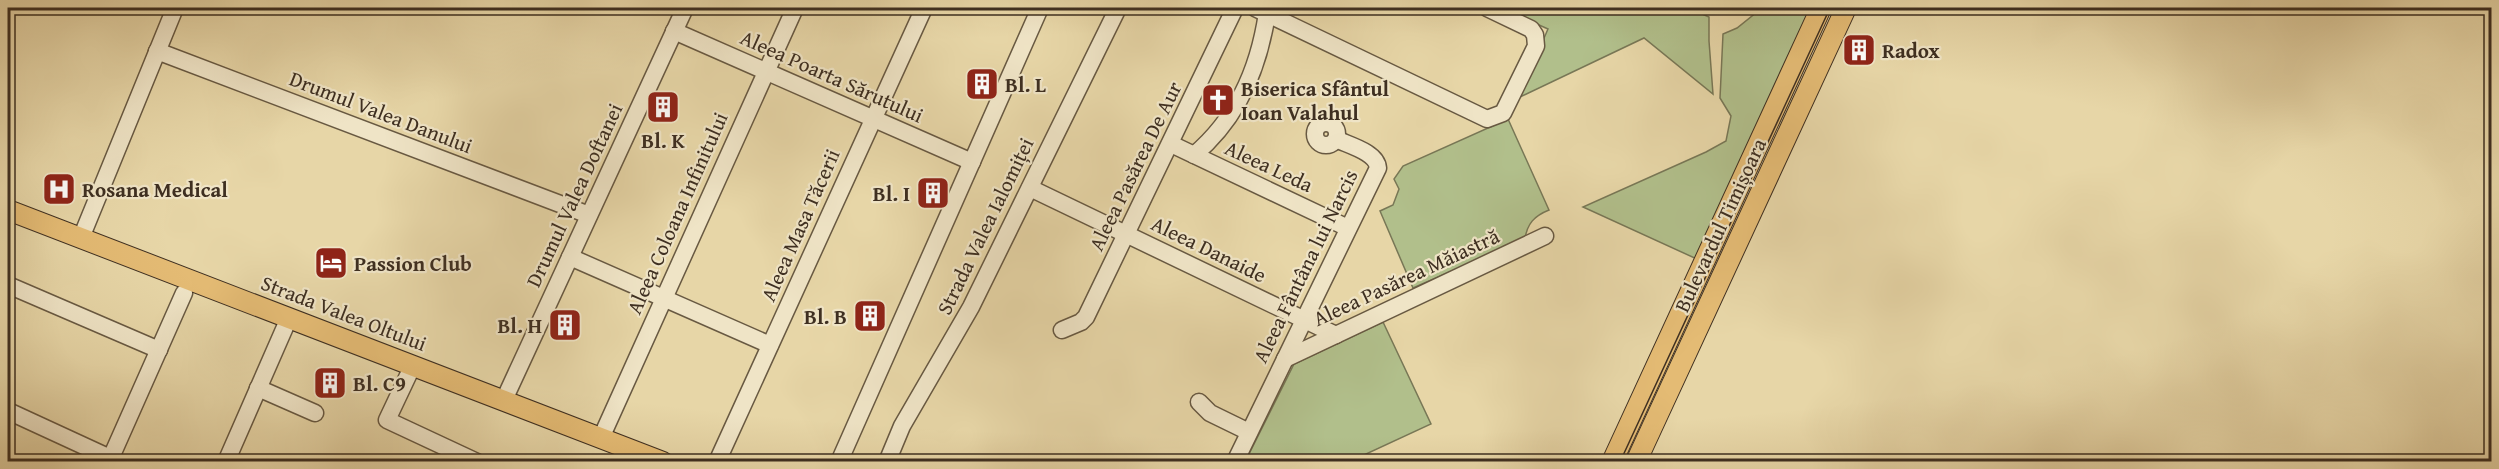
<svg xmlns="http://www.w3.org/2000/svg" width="2499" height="469" font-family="'Gentium Book Plus',serif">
<rect width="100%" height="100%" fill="#e7d6a7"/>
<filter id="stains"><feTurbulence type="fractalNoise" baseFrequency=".00333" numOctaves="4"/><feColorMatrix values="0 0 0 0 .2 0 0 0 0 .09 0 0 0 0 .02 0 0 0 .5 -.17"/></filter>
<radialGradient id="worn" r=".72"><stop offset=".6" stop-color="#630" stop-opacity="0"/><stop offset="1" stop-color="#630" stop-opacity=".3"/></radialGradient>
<g fill="#b1bf8b" stroke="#787756" stroke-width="1.5">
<path d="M1501,8H1697L1695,11L1709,17V41L1713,94L1644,38L1518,98L1548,29Z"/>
<path d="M1762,8H1813L1699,260L1583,207L1706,152L1726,141L1731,116L1720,98L1723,34L1737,28Z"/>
<path d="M1508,119L1549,210C1534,216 1527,224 1525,239L1413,288L1380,211L1393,205L1399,189L1394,179L1403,166Z"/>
<path d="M1383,322L1431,424L1351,461L1245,462L1294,364Z"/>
</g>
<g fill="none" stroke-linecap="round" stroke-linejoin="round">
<g stroke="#685942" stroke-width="19">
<g id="minor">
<path d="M1255,8L1487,119L1503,113L1536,46L1535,35L1531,29L1487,8"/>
<path d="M674,31L972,162"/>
<path d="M157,51L589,215"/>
<circle cx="1326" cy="134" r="11"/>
<path d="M1171,144L1348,228"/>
<path d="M1194,155C1238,118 1259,68 1267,13"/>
<path d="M1030,188L1336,335"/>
<path d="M81,238L175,8"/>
<path d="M570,257L770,345"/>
<path d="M8,285L159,350"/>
<path d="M1062,330L1081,322L1086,317L1235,8"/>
<path d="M1285,359L1545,236"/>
<path d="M413,365L387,420L477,462"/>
<path d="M258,388L315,413"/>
<path d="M504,400L685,8"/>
<path d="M1199,402L1210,413L1249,432"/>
<path d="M8,411L110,458"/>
<path d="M601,438L795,8"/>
<path d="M109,462L184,293"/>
<path d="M226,462L289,318"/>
<path d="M717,462L924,8"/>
<path d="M839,462L1040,8"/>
<path d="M887,462L902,426L971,307L1118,8"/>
<path d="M1235,462L1378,168C1377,152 1348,145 1336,139"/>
</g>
</g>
<g stroke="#3e2f21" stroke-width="22">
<g id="major">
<path d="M8,210L663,462"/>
<path d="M1612,462L1821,8"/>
<path d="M1636,462L1846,8"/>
</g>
</g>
<use href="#minor" stroke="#efe4c6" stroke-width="16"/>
<use href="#major" stroke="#e4bb74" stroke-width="20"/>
<path stroke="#3e2f21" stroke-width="1.5" d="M1620,462L1830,8"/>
</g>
<defs>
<g id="building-square" transform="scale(1.725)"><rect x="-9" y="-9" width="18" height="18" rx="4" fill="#8f2418" stroke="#efe4c6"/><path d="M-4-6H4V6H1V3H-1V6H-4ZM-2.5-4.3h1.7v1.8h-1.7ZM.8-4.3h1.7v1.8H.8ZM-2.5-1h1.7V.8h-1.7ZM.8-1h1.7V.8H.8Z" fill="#fff"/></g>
<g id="church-square" transform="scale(1.725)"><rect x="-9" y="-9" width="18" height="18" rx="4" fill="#8f2418" stroke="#efe4c6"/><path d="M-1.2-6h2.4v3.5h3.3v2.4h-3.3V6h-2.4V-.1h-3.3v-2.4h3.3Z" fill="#fff"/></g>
<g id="hospital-square" transform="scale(1.725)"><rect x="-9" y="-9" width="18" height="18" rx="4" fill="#8f2418" stroke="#efe4c6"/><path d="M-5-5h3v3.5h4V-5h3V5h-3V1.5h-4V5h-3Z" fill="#fff"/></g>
<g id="hotel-square" transform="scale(1.725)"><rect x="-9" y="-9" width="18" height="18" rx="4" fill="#8f2418" stroke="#efe4c6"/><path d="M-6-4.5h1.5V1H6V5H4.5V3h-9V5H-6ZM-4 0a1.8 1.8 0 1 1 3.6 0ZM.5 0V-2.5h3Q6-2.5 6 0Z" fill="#fff"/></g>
</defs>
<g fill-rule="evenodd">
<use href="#building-square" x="1859" y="50"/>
<use href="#building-square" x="982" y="84"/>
<use href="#church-square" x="1218" y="100"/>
<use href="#building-square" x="663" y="107"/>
<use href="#hospital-square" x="59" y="189"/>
<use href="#building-square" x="933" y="193"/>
<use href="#hotel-square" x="331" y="263"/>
<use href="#building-square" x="870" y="316"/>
<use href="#building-square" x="565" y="325"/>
<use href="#building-square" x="330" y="383"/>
</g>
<g text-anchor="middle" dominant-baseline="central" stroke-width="4.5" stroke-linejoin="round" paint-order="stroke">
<g font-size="21" font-weight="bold" fill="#3e2f21" stroke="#efe4c6" text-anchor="start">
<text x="1882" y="50">Radox</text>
<text x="1005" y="84">Bl. L</text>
<text x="1241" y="88">Biserica Sfântul<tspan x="1241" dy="24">Ioan Valahul</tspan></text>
<text x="663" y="140" text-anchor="middle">Bl. K</text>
<text x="82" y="189">Rosana Medical</text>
<text x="910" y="193" text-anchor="end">Bl. I</text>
<text x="354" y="263">Passion Club</text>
<text x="847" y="316" text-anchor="end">Bl. B</text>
<text x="542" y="325" text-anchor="end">Bl. H</text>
<text x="353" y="383">Bl. C9</text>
</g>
<g font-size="21" fill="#3e2f21" stroke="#efe4c6">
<text transform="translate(832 76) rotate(24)">Aleea Poarta Sărutului</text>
<text transform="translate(381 112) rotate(21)">Drumul Valea Danului</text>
<text transform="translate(1135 166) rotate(-64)">Aleea Pasărea De Aur</text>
<text transform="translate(1269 166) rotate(25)">Aleea Leda</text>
<text transform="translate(574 195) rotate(-65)">Drumul Valea Doftanei</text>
<text transform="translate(677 213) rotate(-66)">Aleea Coloana Infinitului</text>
<text transform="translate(800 225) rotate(-66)">Aleea Masa Tăcerii</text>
<text transform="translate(1720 225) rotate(-65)">Bulevardul Timișoara</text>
<text transform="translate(985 226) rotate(-64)">Strada Valea Ialomiței</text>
<text transform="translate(1209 249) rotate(26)">Aleea Danaide</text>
<text transform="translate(1305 266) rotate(-64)">Aleea Fântâna lui Narcis</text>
<text transform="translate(1406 277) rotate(-25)">Aleea Pasărea Măiastră</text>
<text transform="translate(344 313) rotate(21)">Strada Valea Oltului</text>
</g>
</g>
<rect width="2499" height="469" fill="none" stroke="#e7d6a7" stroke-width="30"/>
<rect x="9" y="9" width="2481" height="451" fill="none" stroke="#3e2f21" stroke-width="3"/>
<rect x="15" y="15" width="2469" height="439" fill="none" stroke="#3e2f21" stroke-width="1.5"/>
<rect width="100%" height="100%" filter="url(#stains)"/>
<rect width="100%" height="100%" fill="url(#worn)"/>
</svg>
